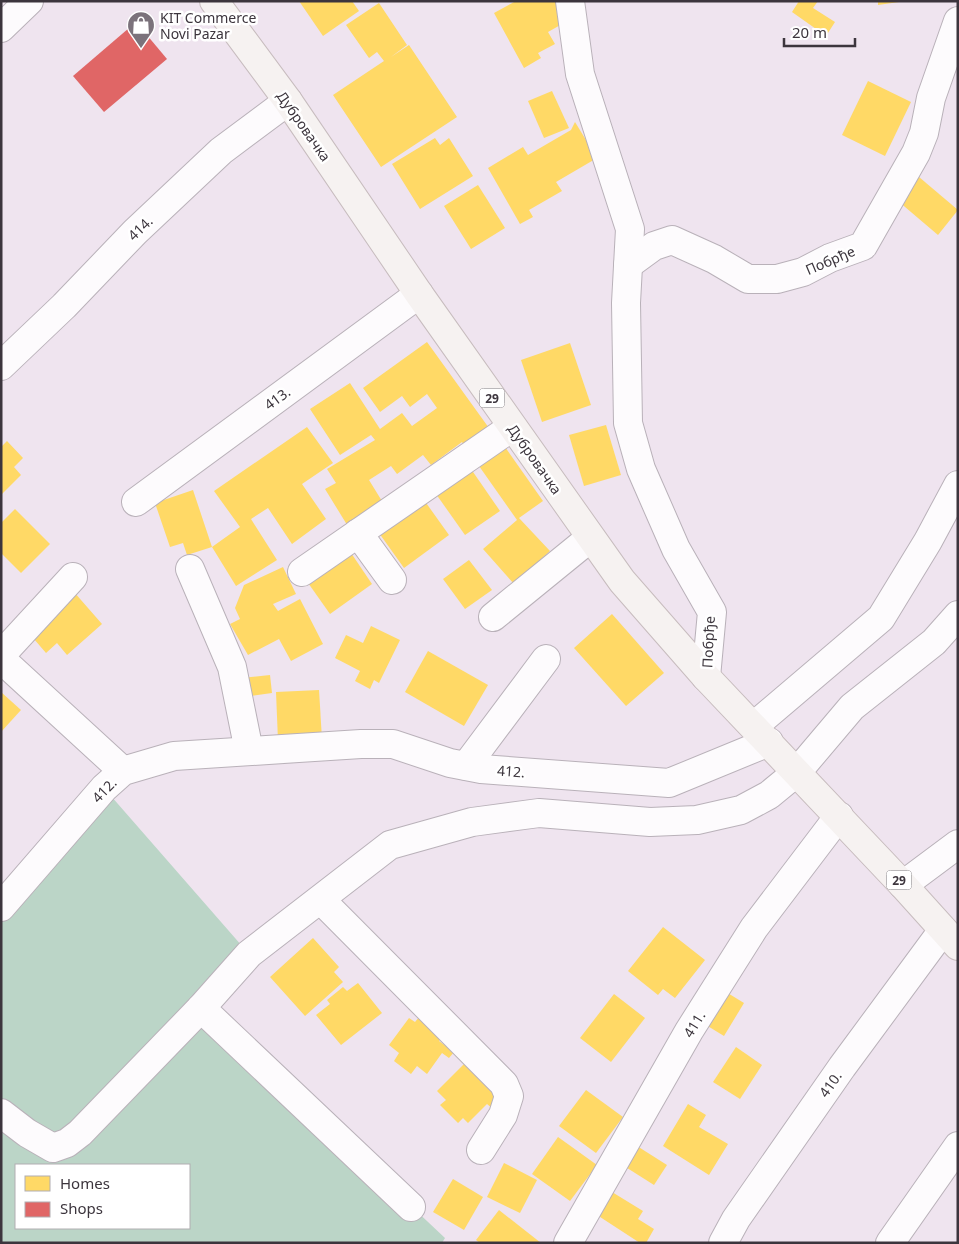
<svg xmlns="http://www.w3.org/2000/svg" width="959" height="1244" font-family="'Noto Sans',sans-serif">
<rect width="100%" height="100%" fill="#efe4ef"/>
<path fill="#bbd5c7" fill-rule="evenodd" d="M104,788L249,954L201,1008L445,1238L442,1243H1V907ZM16,1165H189V1228H16Z"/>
<g fill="#ffd966">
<path d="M299,1H352L359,11L323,36Z"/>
<path d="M516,1H561L571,19L548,32L555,44L538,53L541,58L524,68L494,13Z"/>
<path d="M799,1H818L813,8L835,22L826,36L792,12Z"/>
<path d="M878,1H899V2L878,5Z"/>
<path d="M379,3L407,45L391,57L409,45L457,117L381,167L333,95L384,61L377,52L369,58L346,25Z"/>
<path d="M868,81L911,102L885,156L842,135Z"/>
<path d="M552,91L569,128L544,138L528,101Z"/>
<path d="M575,122L597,158L556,182L562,191L529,210L533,217L520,224L488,168L523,147L528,155L571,130Z"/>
<path d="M435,138L440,145L449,138L473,176L420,209L392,164Z"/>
<path d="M919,177L958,210L938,235L898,201Z"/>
<path d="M478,185L505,228L471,249L444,206Z"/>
<path d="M427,342L494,435L469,453L462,442L431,465L423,455L397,474L391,466L369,480L385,506L349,528L325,489L336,483L327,469L375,440L371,435L340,455L310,409L350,383L380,429L402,413L412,426L437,408L427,394L410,407L402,396L380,412L363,388Z"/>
<path d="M570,343L591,405L542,422L521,360Z"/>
<path d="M606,425L621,475L584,486L569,435Z"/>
<path d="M307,427L333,463L302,484L326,519L292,544L268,508L251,519L277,560L236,586L212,547L187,555L183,543L170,547L155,503L193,490L212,547L240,527L214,491Z"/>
<path d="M7,441L23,458L14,467L21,475L1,495V447Z"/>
<path d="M505,447L543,501L519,518L550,551L514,584L483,549L517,520L479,466Z"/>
<path d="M471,469L500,511L465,535L436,494Z"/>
<path d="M424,500L449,535L404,568L379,533Z"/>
<path d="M15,509L50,544L21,573L1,553V523Z"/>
<path d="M349,550L372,584L330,614L306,580Z"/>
<path d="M469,560L492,590L465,609L443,579Z"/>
<path d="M283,567L296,594L273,604L278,611L300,599L323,644L291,661L279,639L248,655L230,624L240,619L235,608L244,585Z"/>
<path d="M74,592L102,624L67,655L57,643L46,653L28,632Z"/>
<path d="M612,614L664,673L626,706L574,648Z"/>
<path d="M371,626L400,640L379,683L374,680L370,689L355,681L360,671L335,658L346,635L363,643Z"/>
<path d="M428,651L488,685L464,726L405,692Z"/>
<path d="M270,675L272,693L243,697L241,678Z"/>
<path d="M319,690L322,739L278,741L276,692Z"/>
<path d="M1,692L21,710L1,732Z"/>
<path d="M663,927L705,960L675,998L663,989L658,995L628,971Z"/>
<path d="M313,938L339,967L334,972L343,982L305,1016L270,977Z"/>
<path d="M358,983L382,1013L341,1045L316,1015L330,1004L327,1000L343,987L347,991Z"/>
<path d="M726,992L744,1003L724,1036L706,1025Z"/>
<path d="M614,994L645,1018L611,1062L580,1038Z"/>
<path d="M420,1016L445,1034L439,1041L454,1052L449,1058L442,1053L427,1074L417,1066L411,1074L394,1061L399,1053L389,1045L409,1018L415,1022Z"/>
<path d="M736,1047L762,1065L740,1099L713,1082Z"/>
<path d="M467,1061L504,1097L493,1109L487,1104L468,1123L463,1118L458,1123L440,1105L446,1100L437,1091Z"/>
<path d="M586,1090L623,1117L596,1153L559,1126Z"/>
<path d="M688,1104L706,1115L699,1127L728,1144L709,1175L663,1146Z"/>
<path d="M558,1137L597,1165L570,1201L532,1174Z"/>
<path d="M637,1146L667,1165L654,1185L624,1166Z"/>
<path d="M504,1163L537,1180L520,1213L487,1197Z"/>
<path d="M453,1179L483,1197L464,1230L433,1212Z"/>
<path d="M612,1192L643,1211L638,1219L654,1229L646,1243H640L597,1215Z"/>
<path d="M499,1210L541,1243H480L476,1240Z"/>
</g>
<path fill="#e06666" d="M136,22L167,59L104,112L73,76Z"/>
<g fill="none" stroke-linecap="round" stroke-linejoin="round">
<g stroke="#b9b1b9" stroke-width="30">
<g id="minor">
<path d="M570,1L580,74L630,229L626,303L628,423L641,469L676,549L712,612L706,677"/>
<path d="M1,28L29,1"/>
<path d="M628,265L654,246L672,240L714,259L748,279H777L803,272L830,258L863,246L916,153L924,133L931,98L958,21"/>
<path d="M1,366L64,306L135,232L221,151L288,101"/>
<path d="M136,502L419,294"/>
<path d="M358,533L392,580"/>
<path d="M190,569L232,667L249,751"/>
<path d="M302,572L512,427"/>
<path d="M493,617L590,538"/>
<path d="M1,655L73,577"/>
<path d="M1,659L123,771"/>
<path d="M754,726L881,618L928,541L958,485"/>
<path d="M466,766L546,659"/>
<path d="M903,885L958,844"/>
<path d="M321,900L504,1084L509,1096L503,1115L481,1150"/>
<path d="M1,907L104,788L123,771L174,756L361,744H393L450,763L481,769L669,783L769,742"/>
<path d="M201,1008L411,1207"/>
<path d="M1,1113L27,1133L53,1148L67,1143L80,1133L201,1008L249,954L390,845L472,822L539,813L650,822L697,820L741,810L769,795L797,772L852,707L934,642L958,615"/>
<path d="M568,1243L689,1031L754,928L839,816"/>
<path d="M723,1243L736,1219L842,1067L943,930"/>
<path d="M890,1243L958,1146"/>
</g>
</g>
<g stroke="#c7bcbe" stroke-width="30">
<path id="major" d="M214,1L288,101L419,294L622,581L706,677L903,885L958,946"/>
</g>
<use href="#minor" stroke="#fdfbfd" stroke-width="28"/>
<use href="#major" stroke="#f6f2f1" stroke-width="28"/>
</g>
<defs>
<g id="shop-pin" transform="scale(1.4375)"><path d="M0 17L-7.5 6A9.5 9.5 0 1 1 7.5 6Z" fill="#7b727b" stroke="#fff"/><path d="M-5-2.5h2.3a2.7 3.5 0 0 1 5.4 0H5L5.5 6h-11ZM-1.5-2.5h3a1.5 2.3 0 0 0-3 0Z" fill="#fff"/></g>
</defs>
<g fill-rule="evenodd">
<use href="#shop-pin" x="141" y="25"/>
</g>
<g text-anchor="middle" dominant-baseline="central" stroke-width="5" stroke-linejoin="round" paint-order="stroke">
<g fill="#fff" stroke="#767277" stroke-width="1">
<rect x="479.5" y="388.5" width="25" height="19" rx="4"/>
<rect x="886.5" y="870.5" width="25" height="19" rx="4"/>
</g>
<g font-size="12" font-weight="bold" fill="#3c353d">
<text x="492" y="398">29</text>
<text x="899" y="880">29</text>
</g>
<g font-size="14" fill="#3c353d" stroke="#fff" text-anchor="start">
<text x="160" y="17">KIT Commerce<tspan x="160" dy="16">Novi Pazar</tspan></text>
</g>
<g font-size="14" fill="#3c353d" stroke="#fff">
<text transform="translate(304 126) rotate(55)">Дубровачка</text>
<text transform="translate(140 228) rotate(-44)">414.</text>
<text transform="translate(830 260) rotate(-23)">Побрђе</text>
<text transform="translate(277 398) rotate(-36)">413.</text>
<text transform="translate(535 459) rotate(55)">Дубровачка</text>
<text transform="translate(708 642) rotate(-87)">Побрђе</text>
<text transform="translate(511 771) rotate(4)">412.</text>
<text transform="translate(104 790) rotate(-46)">412.</text>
<text transform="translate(694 1024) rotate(-58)">411.</text>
<text transform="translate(830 1084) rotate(-55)">410.</text>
</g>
</g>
<rect width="959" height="1244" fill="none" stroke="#3c353d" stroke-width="5"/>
<rect x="15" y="1164" width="175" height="65" fill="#ffffff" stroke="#b1aeb1"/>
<rect x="25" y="1176" width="25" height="15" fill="#ffd966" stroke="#b1aeb1"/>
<text x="60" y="1189" font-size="15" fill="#3c353d">Homes</text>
<rect x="25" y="1202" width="25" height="15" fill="#e06666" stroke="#b1aeb1"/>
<text x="60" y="1214" font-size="15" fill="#3c353d">Shops</text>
<path d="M784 38v8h71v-8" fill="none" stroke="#3c353d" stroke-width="2.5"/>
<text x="792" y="38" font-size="15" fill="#3c353d" stroke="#ffffff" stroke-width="4" paint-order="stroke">20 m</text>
</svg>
